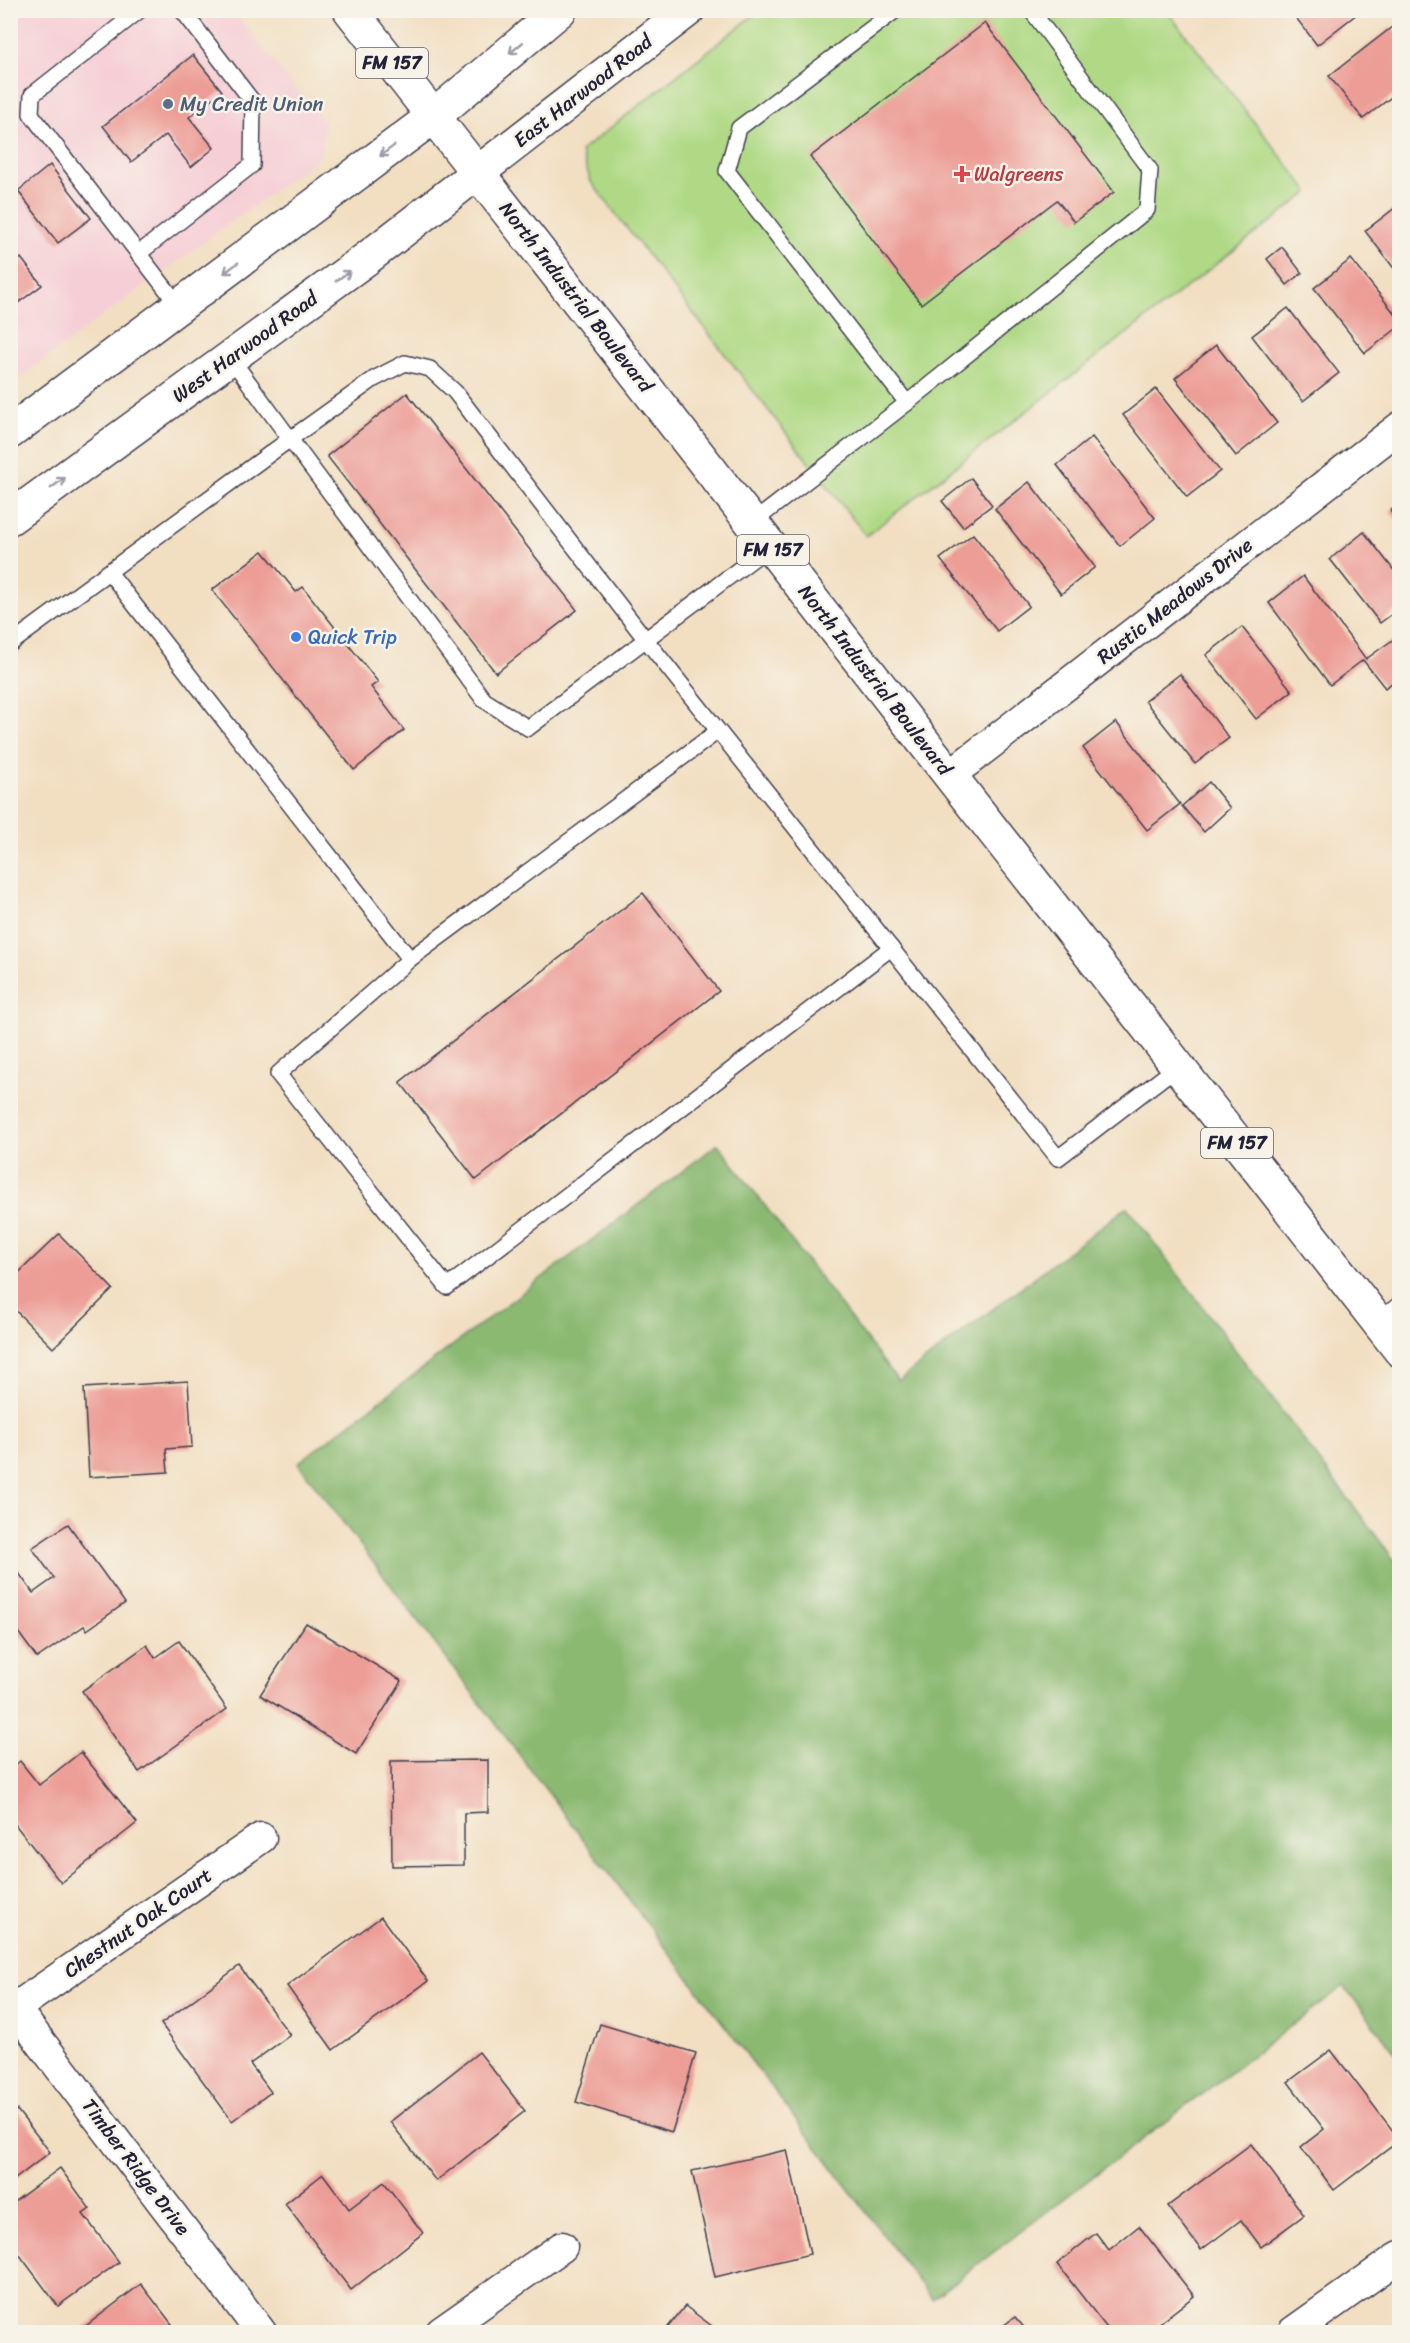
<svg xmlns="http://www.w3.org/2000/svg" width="1410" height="2343" font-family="Sriracha,sans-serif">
<rect width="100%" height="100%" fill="#f7f3e8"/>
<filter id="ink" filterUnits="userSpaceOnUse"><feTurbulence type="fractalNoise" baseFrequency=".0167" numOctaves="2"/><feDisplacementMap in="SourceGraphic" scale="12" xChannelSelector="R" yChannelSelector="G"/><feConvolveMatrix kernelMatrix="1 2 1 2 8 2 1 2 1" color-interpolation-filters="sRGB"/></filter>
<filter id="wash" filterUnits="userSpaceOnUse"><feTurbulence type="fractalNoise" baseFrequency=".008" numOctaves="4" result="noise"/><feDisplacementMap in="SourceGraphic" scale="24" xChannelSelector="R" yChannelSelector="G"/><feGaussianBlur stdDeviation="1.35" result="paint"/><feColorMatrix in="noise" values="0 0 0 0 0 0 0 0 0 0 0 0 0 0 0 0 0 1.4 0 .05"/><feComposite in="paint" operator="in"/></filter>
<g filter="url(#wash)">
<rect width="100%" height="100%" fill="#f2dfc2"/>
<path fill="#f6cfd6" d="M11,11H233L325,124L321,156L11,384Z"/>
<path fill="#afd984" stroke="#687e60" stroke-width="1.5" d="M759,11H1167L1309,192L866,536L591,182L581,151Z"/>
<path fill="#8bb972" stroke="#566e56" stroke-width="1.5" d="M718,1144L898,1381L1127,1207L1399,1566V2058L1344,1986L932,2299L298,1463Z"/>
<g id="blocks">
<g fill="#ec9d96">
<path d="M1290,10H1362L1317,45Z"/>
<path d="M985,23L1114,192L1074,222L1057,200L921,304L810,157Z"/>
<path d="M1392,27L1400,37V93L1398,92L1363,119L1329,76Z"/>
<path d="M193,55L222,91L189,117L214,148L191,167L166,135L131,162L103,126Z"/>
<path d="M50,165L91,218L58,243L18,191Z"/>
<path d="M1400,204V276L1365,231Z"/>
<path d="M1282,247L1302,273L1287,285L1267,259Z"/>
<path d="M21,258L42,285L10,309V267Z"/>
<path d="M1351,259L1400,320V326L1365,353L1314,288Z"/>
<path d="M1288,308L1339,373L1303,401L1252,336Z"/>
<path d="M1216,345L1277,423L1236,456L1175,378Z"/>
<path d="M1156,389L1220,471L1187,497L1123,415Z"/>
<path d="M407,393L577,610L496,673L327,456Z"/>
<path d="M1092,437L1155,518L1120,546L1057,465Z"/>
<path d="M971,478L992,505L963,527L942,501Z"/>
<path d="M1029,482L1095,567L1061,594L995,509Z"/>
<path d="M1400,504V523L1390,511Z"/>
<path d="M1364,532L1400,578V608L1380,623L1330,559Z"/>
<path d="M973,534L1029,606L997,631L940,559Z"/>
<path d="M263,551L296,592L303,587L378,682L371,687L404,730L354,770L212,590Z"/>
<path d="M1303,576L1366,659L1394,639L1400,647V677L1385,688L1363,660L1330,685L1269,603Z"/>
<path d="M1242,627L1292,691L1256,719L1206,655Z"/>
<path d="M1180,674L1229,738L1195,764L1145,701Z"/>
<path d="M1116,722L1180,804L1147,830L1083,748Z"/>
<path d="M1209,782L1230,808L1204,832L1182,806Z"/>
<path d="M643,893L719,991L476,1180L400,1082Z"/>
<path d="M59,1234L113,1289L53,1348L10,1305V1281Z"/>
<path d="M188,1381L192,1447L166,1449L168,1472L89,1477L84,1388Z"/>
<path d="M68,1524L125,1603L87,1630L84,1626L37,1658L10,1621V1573L16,1569L33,1593L54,1578L32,1548Z"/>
<path d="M306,1623L402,1681L356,1754L260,1695Z"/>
<path d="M179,1641L227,1709L139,1772L82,1691L147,1645L155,1658Z"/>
<path d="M81,1752L137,1823L61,1883L10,1818V1769L20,1761L39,1785Z"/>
<path d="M488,1760V1812L464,1813V1865L392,1866L391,1761Z"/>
<path d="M381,1917L428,1981L333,2050L287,1986Z"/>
<path d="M239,1966L290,2035L250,2064L271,2092L232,2121L161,2024Z"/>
<path d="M600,2024L696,2053L672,2132L576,2102Z"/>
<path d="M1331,2050L1400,2140L1334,2190L1301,2147L1324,2129L1288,2082Z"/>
<path d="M479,2052L525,2111L436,2181L390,2122Z"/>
<path d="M17,2110L50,2152L10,2183V2114Z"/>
<path d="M1251,2144L1304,2215L1261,2247L1241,2220L1201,2250L1168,2206Z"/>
<path d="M787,2150L810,2254L715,2277L692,2171Z"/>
<path d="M60,2168L90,2209L83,2214L119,2262L58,2306L10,2242V2205Z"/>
<path d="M323,2174L349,2209L384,2182L423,2233L351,2290L285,2204Z"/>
<path d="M1139,2226L1194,2296L1148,2332H1110L1057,2264L1096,2233L1109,2250Z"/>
<path d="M141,2284L178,2332H78Z"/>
<path d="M685,2306L720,2332H664Z"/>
<path d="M1015,2317L1028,2332H995Z"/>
</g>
</g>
</g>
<g filter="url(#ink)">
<use href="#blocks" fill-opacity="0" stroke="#413e4f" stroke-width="1.5"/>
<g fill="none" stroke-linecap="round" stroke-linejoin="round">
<g stroke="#413e4f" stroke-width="18">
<g id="service">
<path d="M140,10L32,95L31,114L179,306"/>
<path d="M896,10L739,128L727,171L907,403"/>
<path d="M138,254L252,165L253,102L182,10"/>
<path d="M230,357L290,439L374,379L405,363L430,369L455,392L646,640L1058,1158L1178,1066"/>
<path d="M752,523L907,403L1147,210L1150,170L1031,10"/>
<path d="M109,572L410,959L278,1074L447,1287L891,948"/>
<path d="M10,644L290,439L484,700L528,728L770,546"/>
<path d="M410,959L718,731"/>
<path d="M1377,1322L1400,1304"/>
</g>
</g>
<g stroke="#413e4f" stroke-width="33">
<g id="minor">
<path d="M950,775L1400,427"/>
<path d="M10,2002L261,2332"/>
<path d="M15,2008L261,1838"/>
<path d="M441,2332L562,2247"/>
<path d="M1293,2332L1400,2256"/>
</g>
</g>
<g stroke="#413e4f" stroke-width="36">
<g id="secondary">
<path d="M10,432L434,116L560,10"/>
<path d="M10,518L366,259L688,10"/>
</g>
</g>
<g stroke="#413e4f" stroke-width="36">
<path id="primary" d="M350,10L1400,1350"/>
</g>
<use href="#service" stroke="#fff" stroke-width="15"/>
<use href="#minor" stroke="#fff" stroke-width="30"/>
<use href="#secondary" stroke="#fff" stroke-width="33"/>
<use href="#primary" stroke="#fff" stroke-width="33"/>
</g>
<defs><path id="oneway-shaft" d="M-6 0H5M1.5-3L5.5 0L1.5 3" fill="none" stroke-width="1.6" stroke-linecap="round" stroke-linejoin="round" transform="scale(1.5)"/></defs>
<g stroke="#9c9ca7">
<use href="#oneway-shaft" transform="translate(516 48) rotate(140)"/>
<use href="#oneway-shaft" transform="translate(387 151) rotate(143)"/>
<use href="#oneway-shaft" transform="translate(231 268) rotate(143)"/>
<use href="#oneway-shaft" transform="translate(343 276) rotate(-36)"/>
<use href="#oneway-shaft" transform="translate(58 483) rotate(-36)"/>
</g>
</g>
<circle fill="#5c6f8a" stroke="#f7f3e8" stroke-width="2" cx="168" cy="104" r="6"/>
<path fill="#e0444e" stroke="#f7f3e8" stroke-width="2" d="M959 165h6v6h6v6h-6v6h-6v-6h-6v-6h6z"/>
<circle fill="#3f7fe0" stroke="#f7f3e8" stroke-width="2" cx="296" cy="637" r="6"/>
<g text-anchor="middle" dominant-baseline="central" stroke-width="5" stroke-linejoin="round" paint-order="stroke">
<g fill="#f7f3e8" stroke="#62616f" stroke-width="1.5">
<rect x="356" y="48" width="72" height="30" rx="4.5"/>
<rect x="737" y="535" width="72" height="30" rx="4.5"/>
<rect x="1201" y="1128" width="72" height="30" rx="4.5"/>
</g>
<g font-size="18" font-weight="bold" fill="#22223b">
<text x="392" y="63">FM 157</text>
<text x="773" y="550">FM 157</text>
<text x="1237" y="1143">FM 157</text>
</g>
<g font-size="20" fill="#22223b" stroke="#f7f3e8">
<text transform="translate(583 91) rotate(-38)">East Harwood Road</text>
<text transform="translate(576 297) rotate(52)">North Industrial Boulevard</text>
<text transform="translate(245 347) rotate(-36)">West Harwood Road</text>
<text transform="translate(1175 601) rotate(-38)">Rustic Meadows Drive</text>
<text transform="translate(875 680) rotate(52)">North Industrial Boulevard</text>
<text transform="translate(138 1923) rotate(-35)">Chestnut Oak Court</text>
<text transform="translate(136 2167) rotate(53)">Timber Ridge Drive</text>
</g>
<g font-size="20" fill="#4e5e75" stroke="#f7f3e8" text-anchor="start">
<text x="180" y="104">My Credit Union</text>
</g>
<g font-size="20" fill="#be3a42" stroke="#f7f3e8" text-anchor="start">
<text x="974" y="174">Walgreens</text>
</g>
<g font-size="20" fill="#366cbe" stroke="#f7f3e8" text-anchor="start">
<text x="308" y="637">Quick Trip</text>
</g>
</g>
<rect width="1410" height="2343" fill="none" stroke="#f7f3e8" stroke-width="36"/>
</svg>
